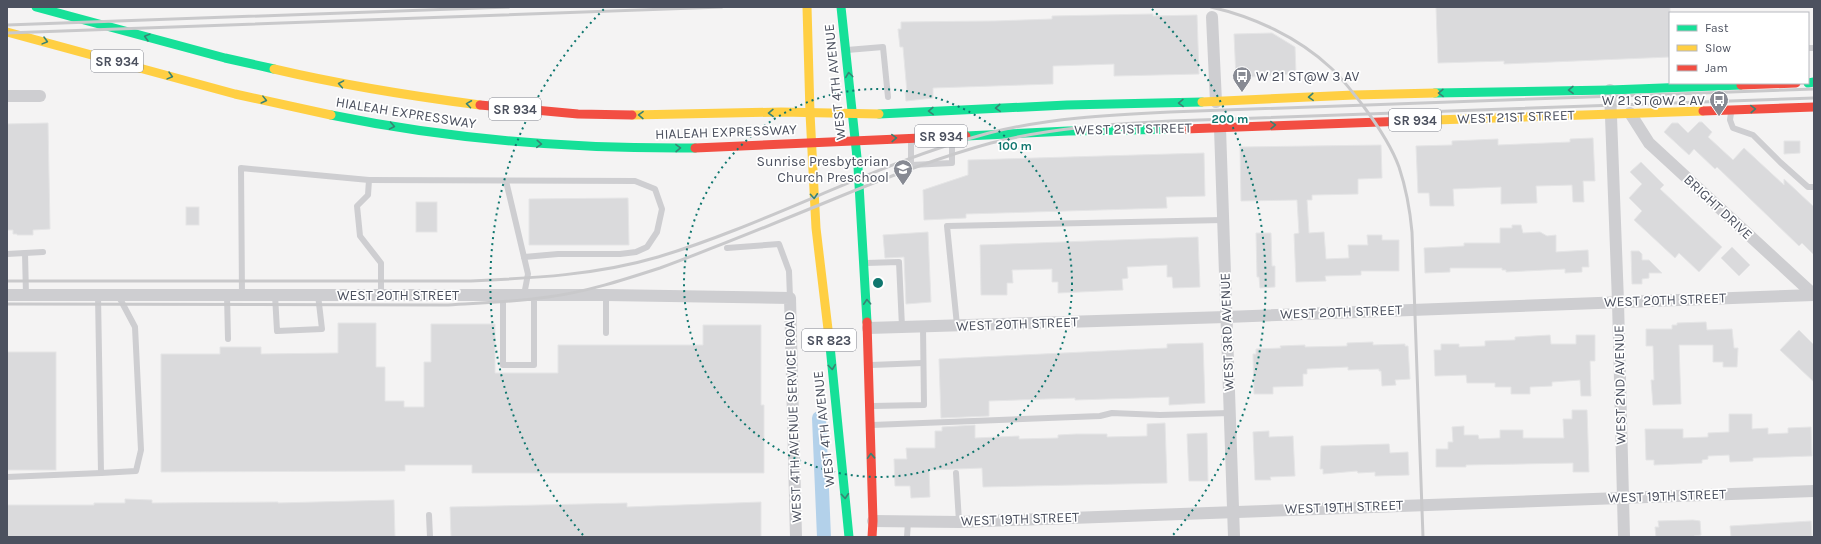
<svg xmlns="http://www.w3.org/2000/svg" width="1821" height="544" font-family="Karla,sans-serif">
<rect width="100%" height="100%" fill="#f4f3f3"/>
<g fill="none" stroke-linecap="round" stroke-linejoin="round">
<path stroke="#b3d1ea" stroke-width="14" d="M819,418L824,537"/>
</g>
<g fill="#dadadc" stroke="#e5e5e6">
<path d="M1436,7H1670V57L1504,64V61L1438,63Z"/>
<path d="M1153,14V16L1197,15L1199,74L1114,76V64L1053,66V84L933,88V98L906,101L905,92H907L903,47H900L898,29H901V22L994,21L1052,19V16Z"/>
<path d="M1272,33L1295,47L1296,74L1236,78L1234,34Z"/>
<path d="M1699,122H1702L1712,132L1708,137L1733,160L1744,148L1784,185V179L1814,207V255L1802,243L1799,246L1717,167L1715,169L1694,149L1689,155L1664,132L1672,123H1678L1688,133Z"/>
<path d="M48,123L50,229L33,230V235H17V234H13V230H7V124Z"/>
<path d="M1593,138L1595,181H1583L1584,202H1573L1572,185L1536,186L1537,203L1501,204V187L1453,189L1454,206H1430L1429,193H1418L1416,146L1452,145V141L1498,139V145L1570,142V139Z"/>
<path d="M1784,141H1800V153L1784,154Z"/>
<path d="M1381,145L1382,178L1358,179V194L1312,195V200H1307L1309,233L1324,232L1326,259L1349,258L1348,245H1368L1367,235H1382V240H1399V271H1361V275L1325,276L1326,281L1296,282L1294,234L1299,233L1297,200L1241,201L1240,147Z"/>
<path d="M1204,153L1205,196L1166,197L1167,208L966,214V218L924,220L923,190L968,175V160Z"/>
<path d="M1641,162L1664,185L1660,189L1722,247L1699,272L1679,253L1675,258L1634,220L1642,211L1629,198L1642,184L1630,172Z"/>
<path d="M628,198L629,245H529V199Z"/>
<rect x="416" y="202" width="21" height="30"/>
<rect x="186" y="207" width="13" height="18"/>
<path d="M1512,225H1521L1523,233L1540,232L1547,236L1556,235V252L1588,250L1589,267H1582V272L1565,273V269L1506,272V270H1502V268H1450V272L1425,273L1424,248L1464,246V243H1500V228H1512Z"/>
<path d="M928,232L931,302L906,304L904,257L885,258L883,235Z"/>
<path d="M1256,233H1271L1272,266H1275V287L1260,288L1259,277H1257Z"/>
<path d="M1198,237L1200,287L1173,288L1172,277H1167V265L1127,267L1128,278L1122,279L1123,290L1058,293V282H1052V269L1012,270L1013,283H1007V295H981L980,245Z"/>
<path d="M1732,247L1750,265L1739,276L1721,258Z"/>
<path d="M1631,251H1639L1642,254V260H1649L1662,273H1649V278L1642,279V284H1632Z"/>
<path d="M1706,322L1707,330L1732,329L1734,348H1738L1737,367H1723V362H1713V345H1679L1681,404L1653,405L1651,380H1654L1653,346H1646V329H1672V325H1677V323Z"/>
<path d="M338,323H376V367H385V401H404V407H424V362H431V324H495V373H558V345H703V325H761V405H764V473H472V465H405V471L161,472V354H220V347H261V354L338,353Z"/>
<path d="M1799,330L1814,345V382L1780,350Z"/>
<path d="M1550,335L1551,344H1576V335H1595V361H1590L1591,396H1581L1580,380L1552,382V386L1530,387V394H1511V387H1495V383H1467L1466,375L1435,376L1434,350H1441V344H1459V347L1485,346V341L1515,340V337Z"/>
<path d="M1373,342V345L1405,344V346H1408L1410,379L1395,380L1396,385L1382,386L1381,371H1379V369L1348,370V367L1307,369V374H1303V386L1273,387V394H1254L1253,354H1256V349L1281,348L1280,346L1305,345V347L1347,346V343Z"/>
<path d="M1203,343L1205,403L1169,405V397L1075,400V398L989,401V416L941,418L939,359L1167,348V344Z"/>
<rect x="7" y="352" width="49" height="118"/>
<path d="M1572,410H1587L1589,472H1573V463L1466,465V467H1436V449H1448V442H1453L1452,427L1464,426V435H1478L1479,439L1500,438V430H1523V438H1564L1563,419H1572Z"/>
<path d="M1729,414H1752V429L1768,428V434L1788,433V428L1811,427L1812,456L1753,458V461L1730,462L1729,455L1708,456V459L1702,460V463L1654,465V460H1646L1645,429H1683V438L1708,437V433L1729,432Z"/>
<path d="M1165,423L1167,483L983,487L982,468L929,470L930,497L911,498L910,486H895L894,459H907L906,448H935V431H942V427L975,425V438L1019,436V439L1058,438V435L1077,434H1107V437L1147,436V424Z"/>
<path d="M1269,431V437L1293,436L1295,476L1270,477L1271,480H1255L1253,432Z"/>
<path d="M1207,433L1208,481H1189L1187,434Z"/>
<path d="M1389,444L1390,453L1408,452L1409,475L1375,476V472L1358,473L1357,471L1323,474V469H1320L1321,446Z"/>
<path d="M125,499L152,500V503L278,502V503L394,500L395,537H7V505H94V503H125Z"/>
<path d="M761,502V537H451L450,507L627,503V507Z"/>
<path d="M1693,520L1700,521L1701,535L1694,536V537H1656L1655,527H1659L1658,521Z"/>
<path d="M1811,521L1812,537H1731L1730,526Z"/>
</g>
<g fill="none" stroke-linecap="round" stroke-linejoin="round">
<g stroke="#ceced1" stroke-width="6">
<path d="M1809,48H1814"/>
<path d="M847,50L883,47L888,97"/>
<path d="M1731,113L1730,120L1733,128L1753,135L1780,162L1808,187H1814"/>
<path d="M911,141V165L952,163V138"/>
<path d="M369,180L635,181L655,189L662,209L657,232L647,247L636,252L620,254H558L524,257"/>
<path d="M506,181L528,274L524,295"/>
<path d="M727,248L779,244L789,271L790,298"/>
<path d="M25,253L43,252"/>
<path d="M7,254L25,253L26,295"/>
<path d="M866,263L899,262L902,327"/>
<path d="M98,295L101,473L136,471L141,450L135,327L118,295"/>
<path d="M227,295L228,339"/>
<path d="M242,295L241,168L369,180L368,195L357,206L360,236L381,263V295"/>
<path d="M275,295L277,331L322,329L318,295"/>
<path d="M503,295V365H534V295"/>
<path d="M606,295V333"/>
<path d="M957,325L947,226L1223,220"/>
<path d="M871,365L923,363"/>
<path d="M872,406L924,405L923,327"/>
<path d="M872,425L1100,416L1112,413L1160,415L1230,413"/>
<path d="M956,473L959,522"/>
<path d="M7,477L101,473"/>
<path d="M429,515L430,537"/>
<path d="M907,537L908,522"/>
</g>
<g stroke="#ceced1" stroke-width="12">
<path d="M1212,17L1216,102"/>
<path d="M1610,90L1618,302L1624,537"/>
<path d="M7,96H40"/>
<path d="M1630,113L1649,143L1814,295"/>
<path d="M1220,128L1234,537"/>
<path d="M7,295H606L790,298L796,537"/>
<path d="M868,328L1226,317L1814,295"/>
<path d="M873,521L959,522L1814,491"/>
</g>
<g stroke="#16e098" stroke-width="9">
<path d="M36,7L225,58L274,69"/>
<path d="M841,7L858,167L867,322"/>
<path d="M1808,83L1814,82"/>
<path d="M1435,93L1610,90L1741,85"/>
<path d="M879,114L1067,105L1202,102"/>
<path d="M331,115C452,140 573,149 695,148"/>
<path d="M966,136L1068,131L1185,129"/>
<path d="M830,346L849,537"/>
</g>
<g stroke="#ffcf43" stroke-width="9">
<path d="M807,7L810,113L816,228L830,346"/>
<path d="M7,32L235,94L331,115"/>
<path d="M274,69C342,85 411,96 480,105"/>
<path d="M1202,102L1354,95L1435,93"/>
<path d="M632,115L781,112L879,114"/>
<path d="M1435,120L1703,111"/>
</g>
<g stroke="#f24e42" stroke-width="9">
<path d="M1741,85L1796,83"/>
<path d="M480,105L578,114L632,115"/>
<path d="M1703,111L1814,107"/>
<path d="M1185,129L1435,120"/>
<path d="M695,148L966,136"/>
<path d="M867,322L873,521L872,537"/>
</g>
<g stroke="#c9c9cb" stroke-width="3">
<path d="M1211,7C1254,17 1298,37 1331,68C1343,79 1354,94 1364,107C1378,126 1391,145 1399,167C1406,188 1410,210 1412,232L1423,537"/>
<path d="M7,25L509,7"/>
<path d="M7,33L722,7"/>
<path d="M7,281H471C534,278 597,275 658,257C771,223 875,163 989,133C1048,118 1109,115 1170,112L1814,89"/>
<path d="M7,304L444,305C479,303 514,302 548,297C586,292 623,280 660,268C717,247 773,224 829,201C882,179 936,158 991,143C1050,128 1111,124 1171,121L1814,98"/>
</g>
</g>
<defs><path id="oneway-chevron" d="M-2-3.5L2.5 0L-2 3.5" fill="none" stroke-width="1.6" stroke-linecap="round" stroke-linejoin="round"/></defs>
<g stroke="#398373">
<use href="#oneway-chevron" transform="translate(147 37) rotate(-165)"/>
<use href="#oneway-chevron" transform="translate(45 41) rotate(15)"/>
<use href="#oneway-chevron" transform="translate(849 75) rotate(-97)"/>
<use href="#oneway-chevron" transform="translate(170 76) rotate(15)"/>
<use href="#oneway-chevron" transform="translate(341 84) rotate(-170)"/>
<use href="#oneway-chevron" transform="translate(1571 90) rotate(179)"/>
<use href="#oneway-chevron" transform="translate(1441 93) rotate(179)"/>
<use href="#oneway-chevron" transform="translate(1311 97) rotate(177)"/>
<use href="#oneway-chevron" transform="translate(264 100) rotate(14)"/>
<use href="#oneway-chevron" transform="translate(1181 103) rotate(179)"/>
<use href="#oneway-chevron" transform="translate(469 104) rotate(-172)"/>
<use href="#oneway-chevron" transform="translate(998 108) rotate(177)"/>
<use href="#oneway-chevron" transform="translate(1753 109) rotate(-2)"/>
<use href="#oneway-chevron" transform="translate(931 111) rotate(178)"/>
<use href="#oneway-chevron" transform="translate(771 113) rotate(179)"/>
<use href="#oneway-chevron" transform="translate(641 115) rotate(-179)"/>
<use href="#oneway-chevron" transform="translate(1273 125) rotate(-2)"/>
<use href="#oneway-chevron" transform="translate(392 126) rotate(10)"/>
<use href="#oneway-chevron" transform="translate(894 138) rotate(-2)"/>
<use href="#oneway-chevron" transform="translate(539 144) rotate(4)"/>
<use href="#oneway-chevron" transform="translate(678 148) rotate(-1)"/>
<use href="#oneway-chevron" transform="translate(814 196) rotate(86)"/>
<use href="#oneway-chevron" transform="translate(867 302) rotate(-93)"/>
<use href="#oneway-chevron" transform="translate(832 367) rotate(83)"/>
<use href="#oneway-chevron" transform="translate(871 456) rotate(-92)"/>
<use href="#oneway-chevron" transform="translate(845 496) rotate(86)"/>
</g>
<g fill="none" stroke="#0f766e" stroke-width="2" stroke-dasharray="2 4">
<circle cx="878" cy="283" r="194"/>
<path d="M583 535A388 388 0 0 1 604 9M1152 9A388 388 0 0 1 1173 535"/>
</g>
<defs>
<g id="bus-pin" transform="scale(1)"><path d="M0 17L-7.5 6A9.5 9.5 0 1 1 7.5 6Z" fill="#878a93" stroke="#fff"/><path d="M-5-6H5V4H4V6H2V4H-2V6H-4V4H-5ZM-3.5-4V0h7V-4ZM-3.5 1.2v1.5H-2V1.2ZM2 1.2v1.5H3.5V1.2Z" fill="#fff"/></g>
<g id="school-pin" transform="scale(1)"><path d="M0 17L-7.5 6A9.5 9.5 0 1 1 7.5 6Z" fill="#878a93" stroke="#fff"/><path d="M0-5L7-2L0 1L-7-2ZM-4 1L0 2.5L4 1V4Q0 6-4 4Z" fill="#fff"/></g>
</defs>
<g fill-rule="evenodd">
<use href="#bus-pin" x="1242" y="76"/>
<use href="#bus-pin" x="1719" y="100"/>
<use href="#school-pin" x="903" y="169"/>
</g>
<g text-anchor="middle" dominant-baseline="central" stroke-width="3.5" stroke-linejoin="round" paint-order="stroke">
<g fill="#fff" stroke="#82858f" stroke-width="1">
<rect x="91" y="50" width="52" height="22" rx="3"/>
<rect x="489" y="98" width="52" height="22" rx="3"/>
<rect x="1389" y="109" width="52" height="22" rx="3"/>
<rect x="915" y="125" width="52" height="22" rx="3"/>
<rect x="802" y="329" width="54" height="22" rx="3"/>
</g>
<g font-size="13" font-weight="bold" fill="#4c515f">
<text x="117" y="61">SR 934</text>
<text x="515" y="109">SR 934</text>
<text x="1415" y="120">SR 934</text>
<text x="941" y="136">SR 934</text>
<text x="829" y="340">SR 823</text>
</g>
<g font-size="14" fill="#4c515f" stroke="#fff" text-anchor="end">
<text x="1256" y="76" text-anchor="start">W 21 ST@W 3 AV</text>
<text x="1705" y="100">W 21 ST@W 2 AV</text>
<text x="889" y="161">Sunrise Presbyterian<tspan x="889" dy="16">Church Preschool</tspan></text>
</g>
<g font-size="14" fill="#4c515f" stroke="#fff">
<text transform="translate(835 82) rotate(-96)">WEST 4TH AVENUE</text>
<text transform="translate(406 113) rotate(9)">HIALEAH EXPRESSWAY</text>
<text transform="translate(1516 117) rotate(-2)">WEST 21ST STREET</text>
<text transform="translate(1133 129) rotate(-1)">WEST 21ST STREET</text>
<text transform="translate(726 132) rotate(-2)">HIALEAH EXPRESSWAY</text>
<text transform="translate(1718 207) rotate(43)">BRIGHT DRIVE</text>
<text x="398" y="295">WEST 20TH STREET</text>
<text transform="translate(1665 300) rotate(-2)">WEST 20TH STREET</text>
<text transform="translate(1341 312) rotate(-2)">WEST 20TH STREET</text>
<text transform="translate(1017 324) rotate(-2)">WEST 20TH STREET</text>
<text transform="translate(1227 332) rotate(-92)">WEST 3RD AVENUE</text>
<text transform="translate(1620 385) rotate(-91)">WEST 2ND AVENUE</text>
<text transform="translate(793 417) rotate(-92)">WEST 4TH AVENUE SERVICE ROAD</text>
<text transform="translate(824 429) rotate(-96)">WEST 4TH AVENUE</text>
<text transform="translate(1667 496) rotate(-2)">WEST 19TH STREET</text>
<text transform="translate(1344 507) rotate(-2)">WEST 19TH STREET</text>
<text transform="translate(1020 519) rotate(-2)">WEST 19TH STREET</text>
</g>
</g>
<circle cx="878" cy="283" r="6" fill="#0f766e" stroke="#fff" stroke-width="2"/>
<g font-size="12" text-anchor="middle" font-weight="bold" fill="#0f766e" stroke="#fff" stroke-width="3.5" stroke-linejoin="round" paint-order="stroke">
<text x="1230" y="123">200 m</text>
<text x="1015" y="150">100 m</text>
</g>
<rect width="1821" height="544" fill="none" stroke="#4c515f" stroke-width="16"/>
<rect x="1669" y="12" width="140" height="72" fill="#ffffff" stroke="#b7b9bf"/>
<rect x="1677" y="25" width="20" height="6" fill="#16e098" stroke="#b7b9bf"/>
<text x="1705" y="32" font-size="12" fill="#4c515f">Fast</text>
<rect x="1677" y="45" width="20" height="6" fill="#ffcf43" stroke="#b7b9bf"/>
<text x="1705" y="52" font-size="12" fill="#4c515f">Slow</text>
<rect x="1677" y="65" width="20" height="6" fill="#f24e42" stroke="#b7b9bf"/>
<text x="1705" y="72" font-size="12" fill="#4c515f">Jam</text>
</svg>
